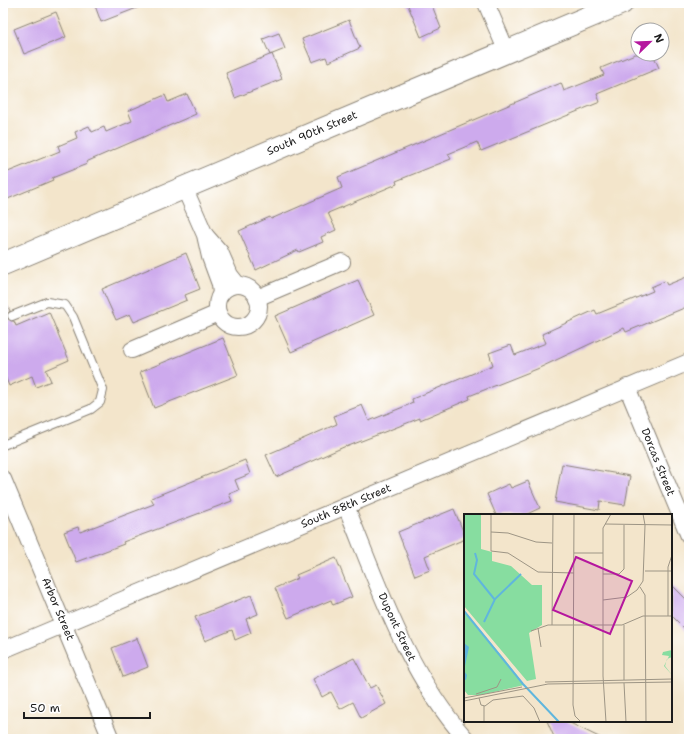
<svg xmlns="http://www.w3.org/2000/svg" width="692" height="742" font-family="'Shantell Sans',sans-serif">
<rect width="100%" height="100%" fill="#fff"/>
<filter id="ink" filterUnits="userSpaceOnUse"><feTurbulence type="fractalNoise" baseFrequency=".025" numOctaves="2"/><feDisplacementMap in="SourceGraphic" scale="8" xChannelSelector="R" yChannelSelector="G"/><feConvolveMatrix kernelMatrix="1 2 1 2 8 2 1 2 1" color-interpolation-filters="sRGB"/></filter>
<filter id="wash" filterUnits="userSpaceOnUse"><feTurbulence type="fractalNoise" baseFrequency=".012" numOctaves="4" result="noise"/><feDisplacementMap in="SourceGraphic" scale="16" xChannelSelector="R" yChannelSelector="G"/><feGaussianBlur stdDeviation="0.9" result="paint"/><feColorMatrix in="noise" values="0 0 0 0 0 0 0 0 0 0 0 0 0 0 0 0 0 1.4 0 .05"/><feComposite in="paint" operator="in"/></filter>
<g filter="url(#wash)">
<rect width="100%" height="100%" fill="#f3e5cb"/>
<g id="blocks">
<g fill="#cdaaed">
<path d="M94,3H147V4L101,22Z"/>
<path d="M407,3H431L441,28L421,37Z"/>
<path d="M56,12L66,37L24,54L14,29Z"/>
<path d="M349,20L360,48L328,62L326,57L312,62L302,39Z"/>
<path d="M279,33L285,49L270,55L263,39Z"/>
<path d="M272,54L282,79L235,98L226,73Z"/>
<path d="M635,54H653L659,68L597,94L600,102L481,151L477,142L448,154L451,159L396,181L397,184L328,213L336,230L321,237L323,242L299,252L298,250L256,270L239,231L270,217L271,219L342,188L338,177L561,83L564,91L604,75L601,68Z"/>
<path d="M187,94L196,114L86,162L87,164L52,178L53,180L3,201V174L60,151L58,146L77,138L75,132L89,126L92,132L104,127L106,132L132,121L128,111L165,95L168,102Z"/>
<path d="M186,253L200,289L185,295L187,300L134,322L130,314L116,320L102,289Z"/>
<path d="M689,276V306L626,332L624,328L537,369L469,396L470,399L420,420V418L346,447V446L276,477L266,455L337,424L334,416L362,405L369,421L413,403L412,399L493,365L489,353L511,345L515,355L546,343L542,334L595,310L597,314L653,291L651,287L665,281L667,285Z"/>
<path d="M358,280L374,315L291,352L275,316Z"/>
<path d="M3,295L10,311L7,315V318L11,321H14L16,326L49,312L69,360L46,370L51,381L36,387L32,376L9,386L3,371Z"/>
<path d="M223,338L238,375L154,408L140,372Z"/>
<path d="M245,460L250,474L235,480L239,490L229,494L232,501L123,542L124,544L76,562L64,532L78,527L80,532L154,504L151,498Z"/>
<path d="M562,464L630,476L625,505L600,501L599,510L555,502Z"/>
<path d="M528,481L540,508L525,515H496L487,494L509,484L511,488Z"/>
<path d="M454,509L465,536V539L425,556L430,570L415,576L398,532Z"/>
<path d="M336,558L352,597L333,605L331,600L288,618L275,588L298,578L296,575Z"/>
<path d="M671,584L689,602V633L671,615Z"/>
<path d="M251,595L258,614L246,619L251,633L235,640L232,630L205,641L195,617Z"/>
<path d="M137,638L148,667L123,677L112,648Z"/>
<path d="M354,658L370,688L376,685L386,704L361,718L353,702L340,709L331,692L322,697L313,679Z"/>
<path d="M547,721H566L603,739H555Z"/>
</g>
</g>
</g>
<g filter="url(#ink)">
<use href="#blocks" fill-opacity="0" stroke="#888074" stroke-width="1"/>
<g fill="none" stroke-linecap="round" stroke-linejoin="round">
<g stroke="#888074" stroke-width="10">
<path id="lane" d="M3,445L91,409L100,402L103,390L73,317L65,305L47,302L12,316"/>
</g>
<g stroke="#888074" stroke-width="18">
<g id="street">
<path d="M486,3L507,52"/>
<path d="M184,187L205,235L210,257L220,284L221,294"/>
<path d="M206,236L220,252L230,275L238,285"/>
<circle cx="238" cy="306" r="21"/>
<path d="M257,298L342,262"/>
<path d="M132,350L218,313"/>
<path d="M627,387L689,536"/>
<path d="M3,479L111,739"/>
<path d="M346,506C379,587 407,673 466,739"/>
<path d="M3,650L689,362"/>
</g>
</g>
<g stroke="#888074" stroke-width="24">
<path id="primary" d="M3,264L622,3"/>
</g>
<use href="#lane" stroke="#fff" stroke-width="8"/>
<use href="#street" stroke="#fff" stroke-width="16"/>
<use href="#primary" stroke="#fff" stroke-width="22"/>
</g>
</g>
<g text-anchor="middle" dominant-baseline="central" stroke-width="3" stroke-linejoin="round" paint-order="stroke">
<g font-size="11" fill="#1c1c1c" stroke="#fff">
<text transform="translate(312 133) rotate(-23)">South 90th Street</text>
<text transform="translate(658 462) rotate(68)">Dorcas Street</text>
<text transform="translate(346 506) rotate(-23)">South 88th Street</text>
<text transform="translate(58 609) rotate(67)">Arbor Street</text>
<text transform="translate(397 627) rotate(65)">Dupont Street</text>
</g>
</g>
<g transform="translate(464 514)">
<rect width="208" height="208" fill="#f3e5cb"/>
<path d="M0,0H17V35L28,38V47L47,52L68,71H78V111L65,119L72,165L63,167L0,92ZM0,97L41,146L60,171L17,181H4L0,176ZM208,136V143L203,145L201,152L208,161L200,152L205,142L198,141L199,138Z" fill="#87dda0"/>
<path d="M0,129L5,133L0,157L3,161L2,166L0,165Z" fill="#60b6dd"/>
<path fill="none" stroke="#60b6dd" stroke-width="2" d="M11,39L13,46L10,60L31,86M0,97L59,170L95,208M20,108L31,85L57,60"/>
<path fill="none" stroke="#9d9585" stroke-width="1" d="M27,0V37L44,39L74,58L110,59M110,0L109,191L111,202L117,208M141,10L208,11M27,18L44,19L72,28L88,29M110,39H139M181,57H208M139,60H155L160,55V11M176,73L181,81L182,208M139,86L163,83L173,76L179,67L181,11L179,0M204,102V53L208,41M88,111L89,0M74,114L77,133M67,117L84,111H158L179,102H208M160,166V111M81,168L208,165M160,169L162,208M12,180L33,173L37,165M0,184L58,173M15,184L17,191L21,192L29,186L59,182L70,194L76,208M0,187L84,170L208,168M20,192V208M142,208L139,162V14L147,0"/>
<path fill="#b5179e" fill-opacity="0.15" stroke="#b5179e" stroke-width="2" d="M112,43L168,67L146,120L89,96Z"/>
<rect width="208" height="208" fill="none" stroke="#1c1c1c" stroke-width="2"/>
</g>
<rect width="692" height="742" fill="none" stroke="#fff" stroke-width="16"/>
<g transform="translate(650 42) rotate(67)"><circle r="19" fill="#ffffff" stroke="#a4a4a4"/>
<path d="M0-3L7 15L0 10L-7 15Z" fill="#b5179e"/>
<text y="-6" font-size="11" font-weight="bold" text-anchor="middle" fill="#1c1c1c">N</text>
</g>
<path d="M24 712v6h126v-6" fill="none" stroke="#1c1c1c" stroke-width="2"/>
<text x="30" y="712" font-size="12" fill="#1c1c1c" stroke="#ffffff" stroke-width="3" paint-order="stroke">50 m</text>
</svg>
